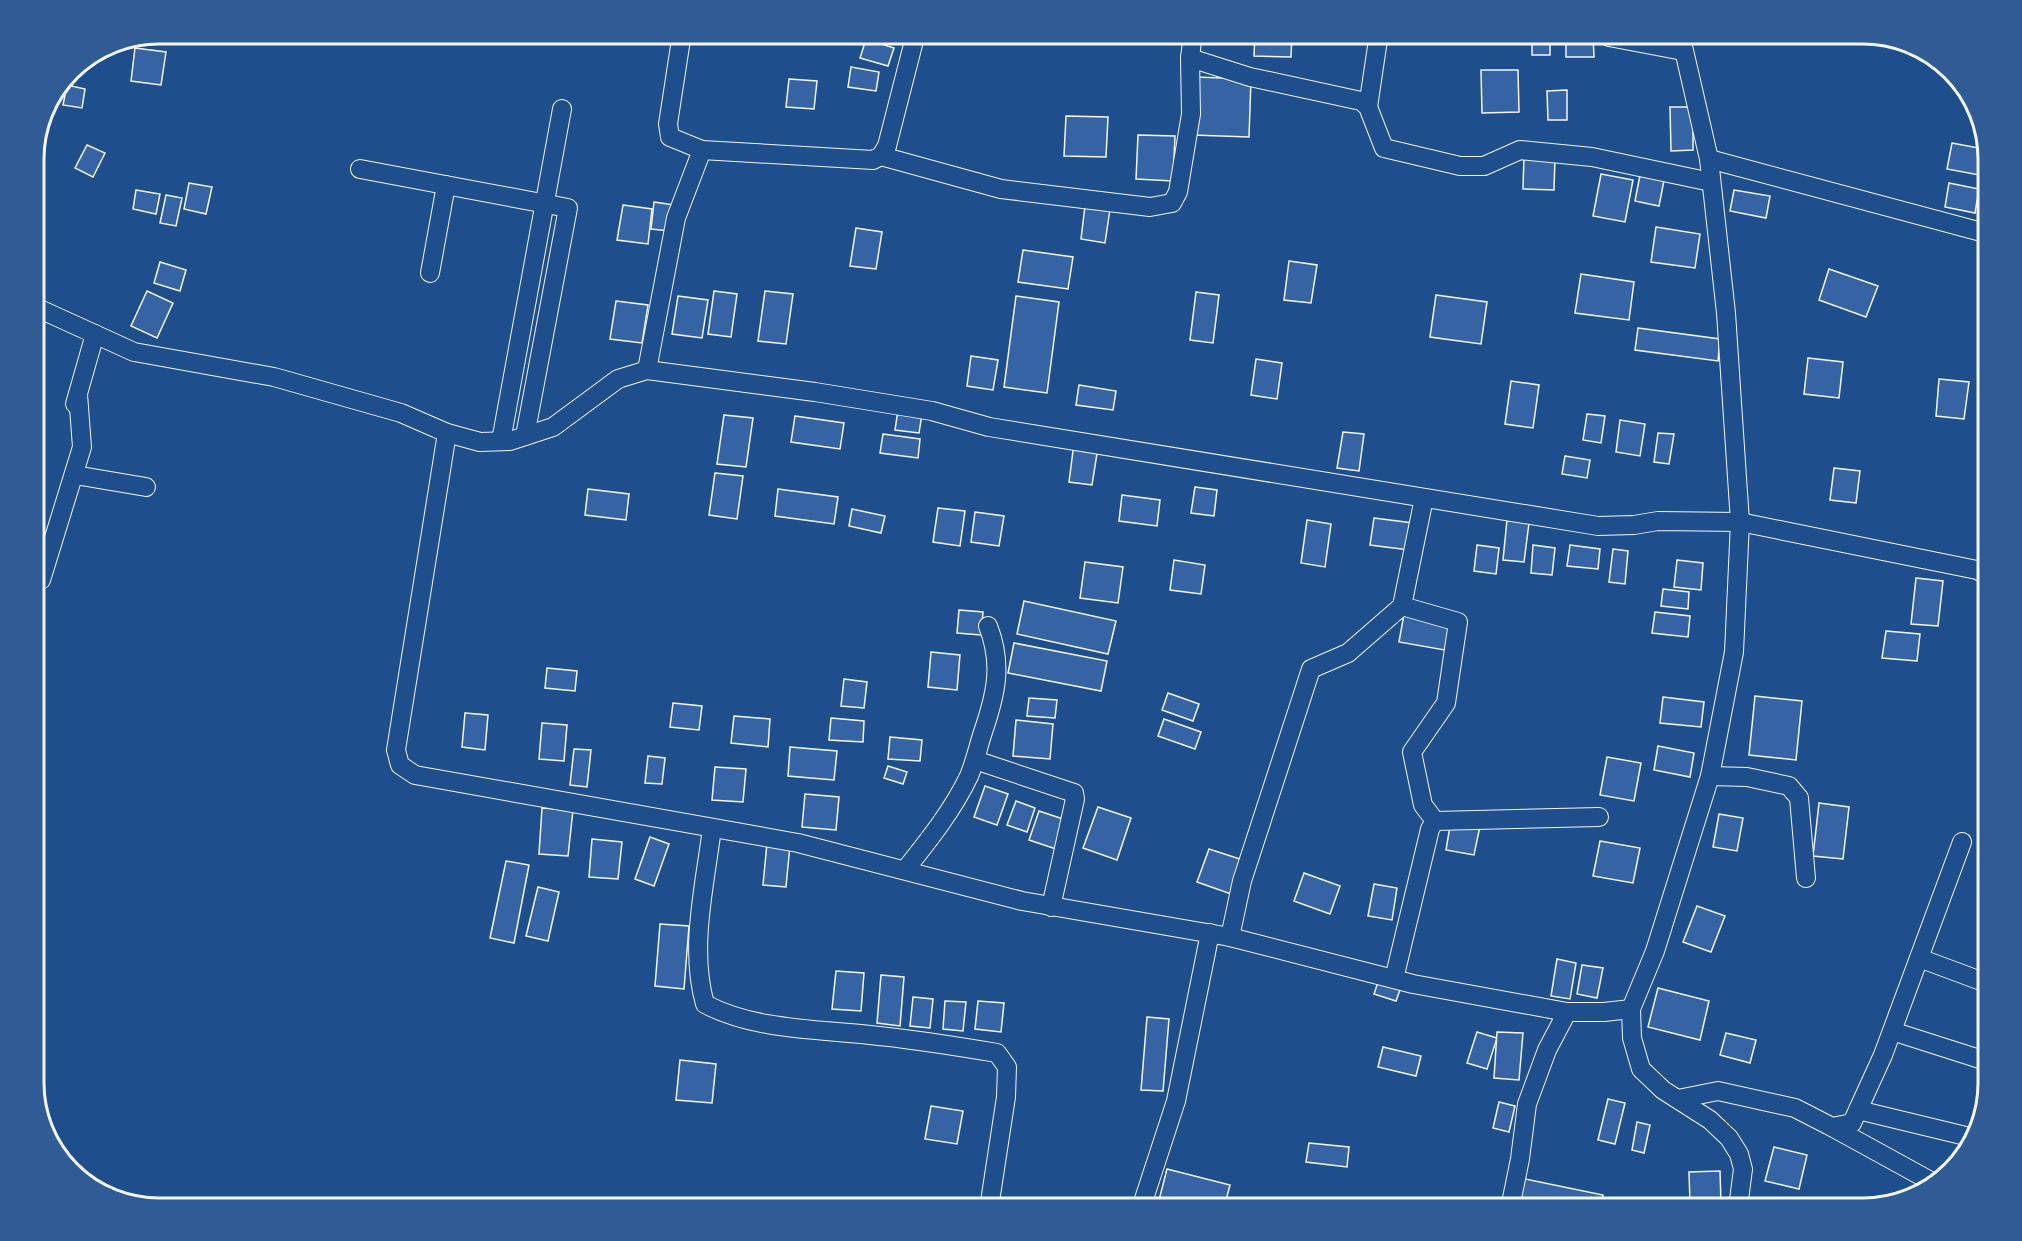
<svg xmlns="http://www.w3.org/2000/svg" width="2022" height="1241" font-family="'Nunito Sans',sans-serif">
<rect width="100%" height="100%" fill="#1f4e8c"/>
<g fill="#3563a3" stroke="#f2f6ff" stroke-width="1.5">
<path d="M952,33H989L987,42Z"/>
<path d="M1255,33H1292L1291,57L1254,56Z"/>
<rect x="1532" y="33" width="18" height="22"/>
<path d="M1566,33L1593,35L1594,57H1566Z"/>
<path d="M866,39L894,48L888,66L860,58Z"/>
<path d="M135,48L166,52L161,85L131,81Z"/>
<path d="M851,67L879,72L876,91L848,87Z"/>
<path d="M1481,70H1518L1519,112L1482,113Z"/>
<path d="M1195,77L1251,79L1249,137L1193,135Z"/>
<path d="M789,79L817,81L814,109L786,107Z"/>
<path d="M67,85L85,89L82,108L63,105Z"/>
<path d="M1567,90V120H1548L1547,91Z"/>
<path d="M1670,107H1693V150L1671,151Z"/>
<path d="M1066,116L1108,117L1106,157L1064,156Z"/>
<path d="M1138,135L1175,136L1173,181L1136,179Z"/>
<path d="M1952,143L1984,149L1979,175L1947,169Z"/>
<path d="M87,145L105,153L93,177L75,168Z"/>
<path d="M1524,156L1555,157L1554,190L1523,189Z"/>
<path d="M1641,170L1665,175L1659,206L1635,201Z"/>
<path d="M1601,174L1633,180L1625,222L1593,216Z"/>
<path d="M189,183L212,187L206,214L184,209Z"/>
<path d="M1949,183L1979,189L1975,213L1945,207Z"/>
<path d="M136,190L160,194L156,214L133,209Z"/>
<path d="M1734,190L1770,196L1766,218L1730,211Z"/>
<path d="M166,195L182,198L176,226L160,223Z"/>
<path d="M654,202L674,205L670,231L651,229Z"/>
<path d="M623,205L652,209L648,244L617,240Z"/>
<path d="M1085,206L1110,209L1105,243L1081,239Z"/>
<path d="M33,221L41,223L33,248Z"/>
<path d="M1656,227L1700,234L1695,268L1651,262Z"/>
<path d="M856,228L882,232L876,269L850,266Z"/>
<path d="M1023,250L1073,257L1068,289L1018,282Z"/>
<path d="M1289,261L1317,265L1311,303L1284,300Z"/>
<path d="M160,262L186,270L180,291L154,283Z"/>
<path d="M1829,269L1878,286L1866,317L1819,300Z"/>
<path d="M1581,274L1634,282L1629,320L1575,313Z"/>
<path d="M147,291L173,303L157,338L131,326Z"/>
<path d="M714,291L737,294L731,337L708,334Z"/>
<path d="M765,291L793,294L786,344L758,341Z"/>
<path d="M1196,292L1219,295L1213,343L1190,340Z"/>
<path d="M1436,295L1487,302L1481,344L1430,337Z"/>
<path d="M678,296L708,300L702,338L672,334Z"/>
<path d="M1016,296L1059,302L1047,393L1004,387Z"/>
<path d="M616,301L648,305L642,343L610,339Z"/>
<path d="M1638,328L1720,339L1718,361L1635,350Z"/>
<path d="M971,356L998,360L993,390L967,386Z"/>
<path d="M1808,358L1843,362L1839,398L1804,394Z"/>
<path d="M1256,359L1282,363L1277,399L1251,395Z"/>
<path d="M1939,379L1969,382L1964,419L1936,416Z"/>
<path d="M1511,381L1539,385L1533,428L1505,424Z"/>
<path d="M1079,385L1116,391L1113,410L1076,405Z"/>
<path d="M898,410L922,414L919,433L895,430Z"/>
<path d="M1587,414L1605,416L1601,443L1583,440Z"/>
<path d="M724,415L753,418L746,467L717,464Z"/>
<path d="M795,416L844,423L840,449L791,442Z"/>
<path d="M1620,420L1645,424L1640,456L1616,452Z"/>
<path d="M1343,432L1364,434L1359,471L1337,468Z"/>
<path d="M1658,433L1674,434L1669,464L1654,462Z"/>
<path d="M883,434L920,439L918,458L880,453Z"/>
<path d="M1074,443L1098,447L1092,485L1069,482Z"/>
<path d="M1565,456L1590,460L1587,478L1562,474Z"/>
<path d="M1834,468L1860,471L1856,503L1830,500Z"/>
<path d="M715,473L743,476L737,519L709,515Z"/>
<path d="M1195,487L1217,490L1214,516L1191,513Z"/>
<path d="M588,489L629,494L626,520L585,515Z"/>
<path d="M778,489L838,497L834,524L775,516Z"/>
<path d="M1122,495L1160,500L1157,526L1119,521Z"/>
<path d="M938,508L965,511L960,546L933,542Z"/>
<path d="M852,509L885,516L881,533L849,526Z"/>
<path d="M975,512L1004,516L999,546L971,542Z"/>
<path d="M1374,518L1413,523L1409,550L1370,545Z"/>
<path d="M1307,520L1331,524L1325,567L1301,563Z"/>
<path d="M1507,520L1529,523L1524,562L1503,560Z"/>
<path d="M1477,545L1499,548L1496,574L1474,571Z"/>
<path d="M1533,545L1555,548L1552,575L1531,573Z"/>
<path d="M1570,545L1600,549L1598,569L1567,566Z"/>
<path d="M1613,549L1628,551L1625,584L1609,582Z"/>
<path d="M1174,560L1205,565L1201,594L1170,590Z"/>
<path d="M1677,560L1703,563L1701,590L1674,587Z"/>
<path d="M1085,562L1123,567L1118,603L1080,598Z"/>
<path d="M1916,578L1943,581L1938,626L1911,624Z"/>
<path d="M1663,589L1689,592L1688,609L1661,606Z"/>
<path d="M1024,601L1116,621L1108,654L1017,634Z"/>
<path d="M959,610L983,612L981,635L957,633Z"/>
<path d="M1655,612L1690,616L1688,637L1652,633Z"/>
<path d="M1404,614L1455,623L1450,651L1399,642Z"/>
<path d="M1886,631L1920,634L1917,661L1882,658Z"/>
<path d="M1014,643L1107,661L1101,691L1008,673Z"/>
<path d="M931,652L960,655L957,690L928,687Z"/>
<path d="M547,668L577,671L575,691L545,688Z"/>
<path d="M844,679L867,682L864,708L841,706Z"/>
<path d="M1168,693L1199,704L1193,721L1162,710Z"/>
<path d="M1755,696L1802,701L1796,760L1749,755Z"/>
<path d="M1663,697L1704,702L1701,727L1660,723Z"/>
<path d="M1029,698L1057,700L1055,718L1027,716Z"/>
<path d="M673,703L702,706L699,730L670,727Z"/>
<path d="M465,713L488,715L485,750L462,747Z"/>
<path d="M734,716L770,719L768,747L731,743Z"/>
<path d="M831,718L864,721L863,742L829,740Z"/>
<path d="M1164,719L1201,732L1195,749L1158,736Z"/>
<path d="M1016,720L1053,724L1050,759L1013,756Z"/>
<path d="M542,723L567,725L564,761L539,759Z"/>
<path d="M890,737L922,740L920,761L888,759Z"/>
<path d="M1658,746L1694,753L1690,777L1654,770Z"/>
<path d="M790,747L837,751L834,780L788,776Z"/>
<path d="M574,749L591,750L587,787L570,785Z"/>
<path d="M648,756L665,758L662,784L645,783Z"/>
<path d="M1607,757L1641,763L1634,801L1600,795Z"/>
<path d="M888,766L907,772L903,784L884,778Z"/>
<path d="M715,767L746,769L743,802L712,800Z"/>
<path d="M985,786L1008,794L997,825L974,817Z"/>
<path d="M805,794L839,797L836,830L802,827Z"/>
<path d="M1016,801L1035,808L1027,832L1007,825Z"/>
<path d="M1819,803L1849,807L1843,859L1813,856Z"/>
<path d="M1098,807L1131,818L1117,860L1083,848Z"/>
<path d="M542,808L573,810L568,856L539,854Z"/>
<path d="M1039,811L1069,821L1059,850L1029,840Z"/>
<path d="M1719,814L1743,818L1737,851L1713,847Z"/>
<path d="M1451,820L1480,826L1474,855L1446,850Z"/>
<path d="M650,837L669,844L654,886L635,879Z"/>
<path d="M592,839L622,842L618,879L589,877Z"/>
<path d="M1600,841L1640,848L1633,883L1593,876Z"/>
<path d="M767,843L790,845L786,887L763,885Z"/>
<path d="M1209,849L1246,861L1234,895L1197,882Z"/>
<path d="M506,861L529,865L514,943L490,938Z"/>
<path d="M1304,873L1340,886L1330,914L1294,901Z"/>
<path d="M1374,884L1397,888L1392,920L1368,916Z"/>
<path d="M538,887L559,892L548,941L526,936Z"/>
<path d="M1697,906L1725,916L1711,952L1683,942Z"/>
<path d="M660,924L689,926L684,989L655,986Z"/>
<path d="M1557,959L1576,963L1570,999L1551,996Z"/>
<path d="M1582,965L1603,968L1597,998L1577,994Z"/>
<path d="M836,971L864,973L861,1011L832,1009Z"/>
<path d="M881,975L904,977L900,1026L877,1023Z"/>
<path d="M1379,979L1401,987L1396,1001L1374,994Z"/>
<path d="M1658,988L1709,1001L1700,1040L1648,1027Z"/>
<path d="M913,997L933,999L930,1028L910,1026Z"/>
<path d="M945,1001L966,1002L963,1031L943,1029Z"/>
<path d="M978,1001L1004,1003L1001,1032L975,1029Z"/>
<path d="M1147,1017L1169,1019L1163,1091L1141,1090Z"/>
<path d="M1477,1032L1497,1038L1487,1069L1467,1063Z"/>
<path d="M1497,1032L1523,1033L1519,1080L1494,1078Z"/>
<path d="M1726,1033L1756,1040L1750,1063L1720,1055Z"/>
<path d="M1383,1047L1421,1056L1416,1076L1378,1067Z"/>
<path d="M680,1060L716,1064L712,1103L676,1100Z"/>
<path d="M1608,1099L1625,1103L1615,1144L1598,1140Z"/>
<path d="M1499,1102L1515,1106L1509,1132L1493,1128Z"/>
<path d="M931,1106L963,1111L957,1144L925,1139Z"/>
<path d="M1637,1122L1650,1125L1644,1153L1632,1150Z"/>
<path d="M1309,1143L1349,1147L1347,1167L1306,1162Z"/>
<path d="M1774,1147L1807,1155L1799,1189L1765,1181Z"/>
<path d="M1167,1169L1230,1185L1224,1208H1157Z"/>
<path d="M1720,1171L1721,1203L1690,1204L1689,1172Z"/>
<path d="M1520,1178L1603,1195L1602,1208H1514Z"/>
</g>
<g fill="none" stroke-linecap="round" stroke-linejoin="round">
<g stroke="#f2f6ff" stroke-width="20">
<g id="minor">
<path d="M682,33L668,124L670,137L702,150"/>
<path d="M1193,33L1190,58L1250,77L1361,101L1368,107L1384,148L1460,166H1484L1520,150L1592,157L1711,182"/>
<path d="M1603,33L1609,37L1683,51"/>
<path d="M1680,33L1709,159L1726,313L1740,522L1734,652L1710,776L1655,951L1631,1009L1632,1038L1641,1069L1663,1090L1710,1120L1729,1138L1739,1154L1743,1169L1738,1208"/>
<path d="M1368,107L1379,33"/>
<path d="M881,156L1001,189L1150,207L1172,203L1178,192L1191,114L1190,58"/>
<path d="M1709,159L1989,234"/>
<path d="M360,169L568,208L525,436"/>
<path d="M430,273L446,185"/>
<path d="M33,306L134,352L274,377L401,413L447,433L480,442L510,441L553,427L618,379L647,370L815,392L932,411L989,427L1598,526L1634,525L1658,521L1740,522L1977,570L1989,576"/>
<path d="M647,370L676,218L702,150L873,160L881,156L887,146L916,33"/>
<path d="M75,404L95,334"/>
<path d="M447,433L396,750L400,765L415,775L798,843L1022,901L1230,937L1413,984L1567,1012H1604L1631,1009"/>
<path d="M501,441L562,109"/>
<path d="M75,475L146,487"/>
<path d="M41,580L82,447L78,394"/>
<path d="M1402,606L1458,622L1446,703L1412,752L1423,805L1435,821"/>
<path d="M975,760L1074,793L1075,799L1051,907"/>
<path d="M1710,776L1747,777L1789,786L1799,798L1806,878"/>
<path d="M712,828C705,885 689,948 705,1004C754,1030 816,1029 870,1035C913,1039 955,1046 997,1053L1007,1067L1006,1097L989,1208"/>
<path d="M905,870C928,841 953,810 969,776C975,762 978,747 983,732C996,694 1003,664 988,626"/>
<path d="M1230,937L1242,881L1311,669L1348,653L1402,606L1424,498"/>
<path d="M1919,958L1989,984"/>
<path d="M1394,979L1430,829L1435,821L1599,817"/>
<path d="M1892,1031L1989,1062"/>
<path d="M1678,1099L1718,1091L1795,1108L1832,1127L1852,1123L1883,1055L1962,842"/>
<path d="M1858,1110L1974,1138"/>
<path d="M1832,1127L1934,1183"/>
<path d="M1141,1208L1176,1101L1210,933"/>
<path d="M1510,1208L1520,1159L1527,1104L1547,1050L1567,1012"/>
</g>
</g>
<use href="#minor" stroke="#1f4e8c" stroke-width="18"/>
</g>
<path d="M0 0H2022V1241H0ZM159 44H1863A115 115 0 0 1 1978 159V1083A115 115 0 0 1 1863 1198H159A115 115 0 0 1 44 1083V159A115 115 0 0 1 159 44Z" fill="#305b95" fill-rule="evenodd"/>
<path fill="none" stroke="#f2f6ff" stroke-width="3" d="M159 44H1863A115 115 0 0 1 1978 159V1083A115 115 0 0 1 1863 1198H159A115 115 0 0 1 44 1083V159A115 115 0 0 1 159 44Z"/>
</svg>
